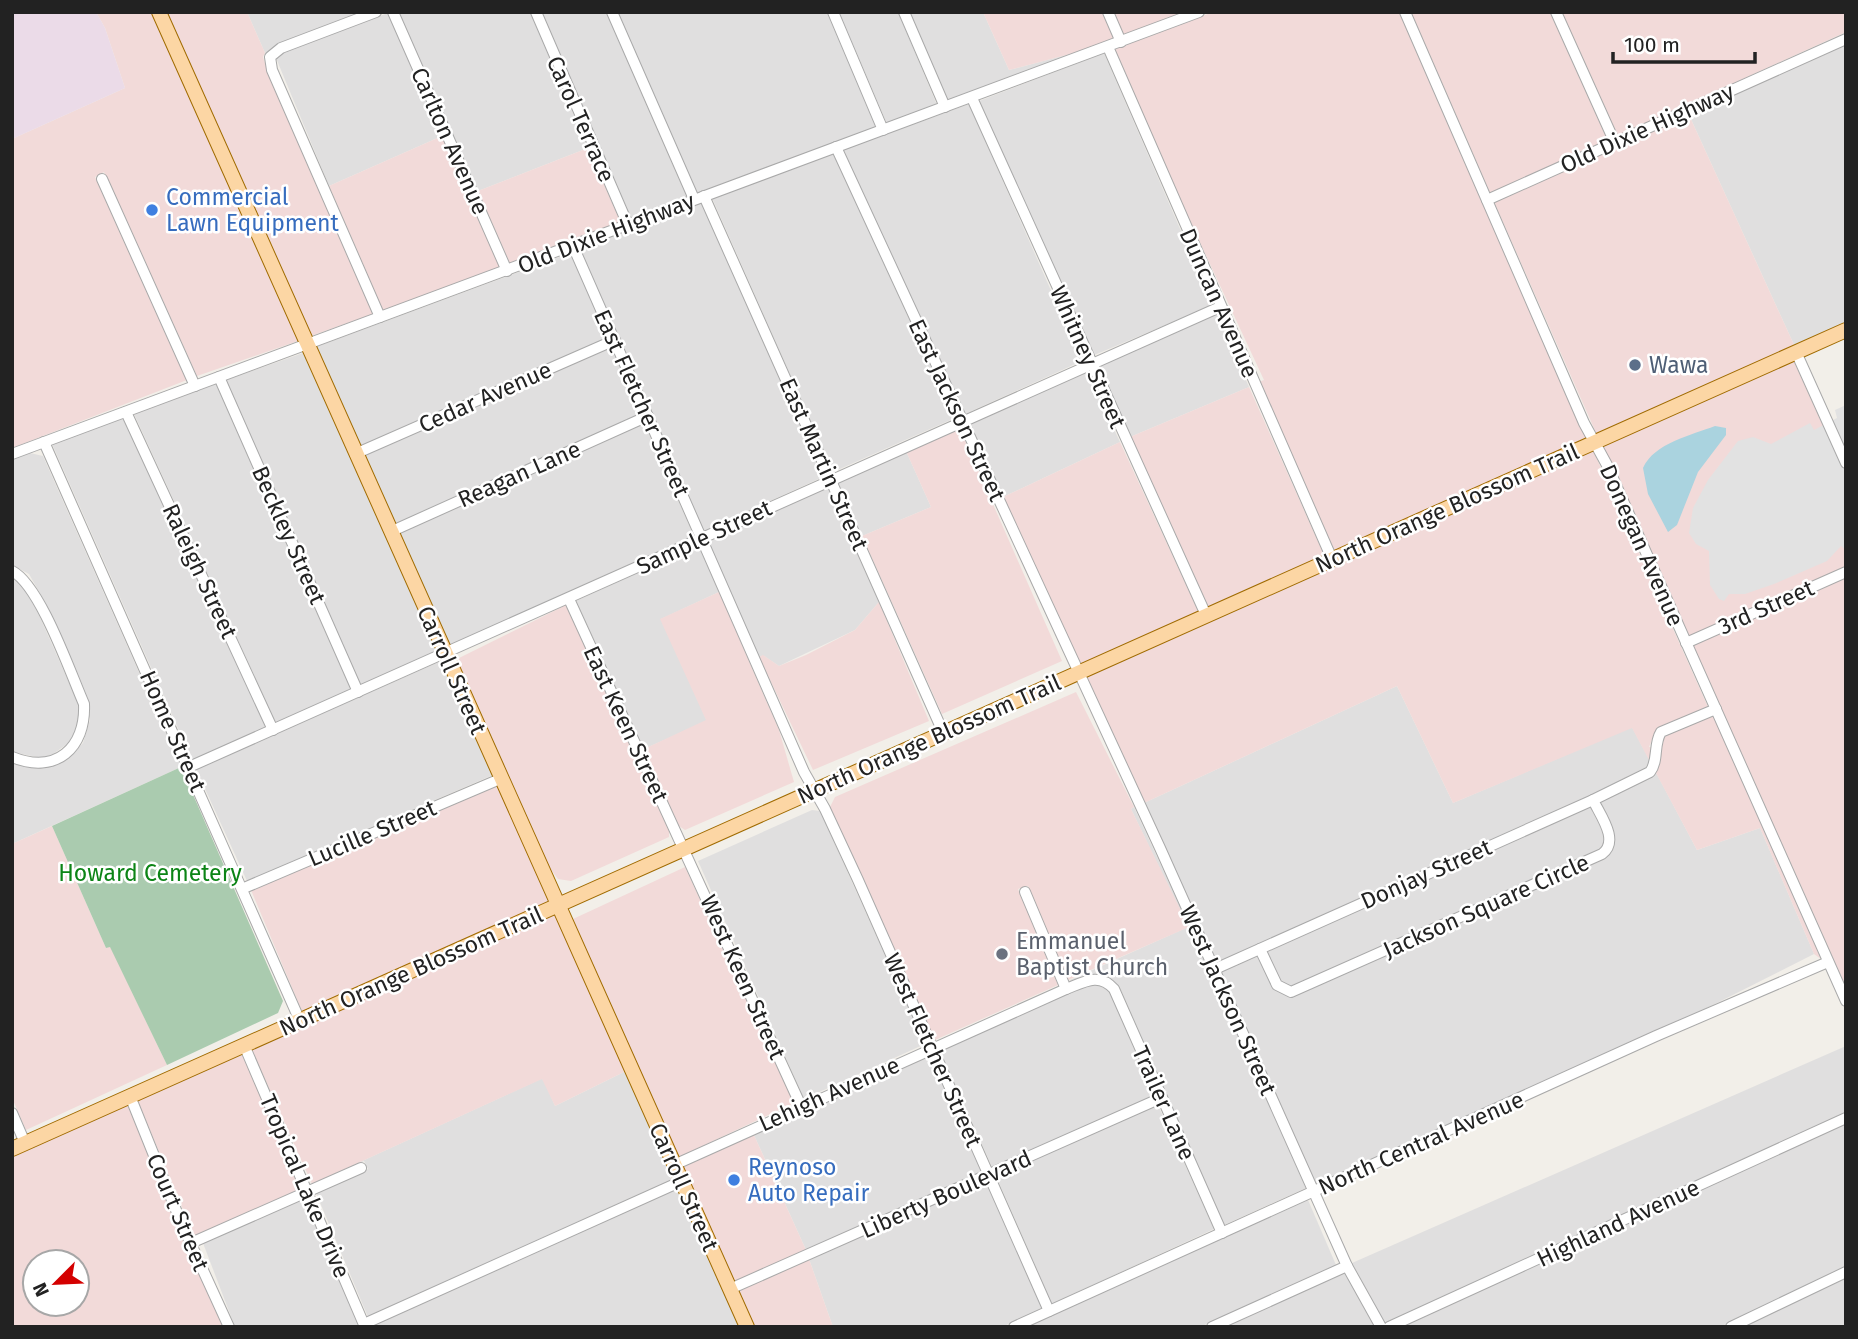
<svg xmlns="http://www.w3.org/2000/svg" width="1858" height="1339" font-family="'Fira Sans',sans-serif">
<rect width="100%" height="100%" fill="#f2efe9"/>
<g fill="#e0dfdf">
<path d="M247,12H362L265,53Z"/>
<path d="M399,12H530L588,148L478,191Z"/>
<path d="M542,12H606L687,197L631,219Z"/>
<path d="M618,12H827L876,127L697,193Z"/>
<path d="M839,12H898L937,105L887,124Z"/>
<path d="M910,12H983L1009,70L1085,50L948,101Z"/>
<path d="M388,13L442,136L329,186L276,58L284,52Z"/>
<path d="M1846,44V324L1795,347L1689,115Z"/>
<path d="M1104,53L1213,305L1092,356L979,101Z"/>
<path d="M969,104L1082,361L965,414L843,150Z"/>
<path d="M833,153L955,418L833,472L712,198Z"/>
<path d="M701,202L823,477L704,531L580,249Z"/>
<path d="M570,253L608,337L358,447L313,348Z"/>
<path d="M1217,314L1249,387L1130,437L1096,365Z"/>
<path d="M612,346L641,414L393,525L362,456Z"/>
<path d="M303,353L438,652L361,686L226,380Z"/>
<path d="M1086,369L1120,442L1003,497L969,423Z"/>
<path d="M216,384L351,690L276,723L134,414Z"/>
<path d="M123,418L266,727L192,760L52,444Z"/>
<path d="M644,423L694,536L448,648L397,534Z"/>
<path d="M906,451L931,507L862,536L837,481Z"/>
<path d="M30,453L43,456L181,767L12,844V763L42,768L72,754L83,743L90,720L89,702L45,602L29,574L12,565V459Z"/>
<path d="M827,486L879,602L855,630L779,666L764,656L759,657L708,540Z"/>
<path d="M698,545L719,592L661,619L707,721L644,749L576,601Z"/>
<path d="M12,577L20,581L35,606L79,705V720L74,739L53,754L42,758L12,752Z"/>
<path d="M441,661L493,775L247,881L196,769Z"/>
<path d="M1397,686L1453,803L1632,727L1697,850L1760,828L1814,954L1695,1014L1316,1184L1144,803Z"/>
<path d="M1134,807L1210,971L1306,1188L1224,1225L1119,986L1106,975L1099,973L1068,981L1188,927L1131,809Z"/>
<path d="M812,810L820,811L925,1044L804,1099L698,861Z"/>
<path d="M1091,984H1099L1110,992L1154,1096L992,1167L939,1049Z"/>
<path d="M1846,1046V1113L1385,1323L1352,1263Z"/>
<path d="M929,1054L982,1172L806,1250L753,1133Z"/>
<path d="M626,1071L675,1179L368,1317L316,1193L368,1169L364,1161L312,1184L543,1078L555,1106Z"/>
<path d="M1158,1105L1214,1229L1052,1304L996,1176Z"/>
<path d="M1846,1123V1267L1724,1325L1401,1327Z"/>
<path d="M986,1181L1042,1309L1002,1327H833L809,1259Z"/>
<path d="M679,1188L741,1327H371V1326Z"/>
<path d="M306,1198L360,1327H235L203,1243Z"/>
<path d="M1308,1200L1336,1265L1200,1327H1026Z"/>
<path d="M1344,1272L1375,1327H1224Z"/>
<path d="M1846,1278V1327H1743Z"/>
</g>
<g fill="#f2dad9" fill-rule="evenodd">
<path d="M96,12H153L298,341L197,376L104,172L95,177L187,380L12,448V139L125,88L105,28Z"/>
<path d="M165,12H247L265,53L263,57L268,72L373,314L308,337Z"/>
<path d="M983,12H1102L1114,39L1085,50L1009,70Z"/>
<path d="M1114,12H1185L1124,35Z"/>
<path d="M1213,12H1404L1406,28L1587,440L1335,552L1259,382L1264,380L1176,191L1115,49Z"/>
<path d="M1411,12H1550L1608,141L1490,193Z"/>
<path d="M1562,12H1846V32L1618,136Z"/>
<path d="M1689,115L1795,347L1597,435L1494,202Z"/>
<path d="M442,136L500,268L383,311L329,186Z"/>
<path d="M588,148L621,223L510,264L478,191Z"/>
<path d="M1793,359L1846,477V566L1689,637L1602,444Z"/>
<path d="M1249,387L1325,557L1209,608L1130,437Z"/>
<path d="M959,427L1062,661L942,714L862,536L931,507L906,451Z"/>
<path d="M1120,442L1199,613L1080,666L1003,497Z"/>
<path d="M1592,448L1708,707L1656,730L1649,747L1659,748L1665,736L1713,715L1821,959L1814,954L1760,828L1697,850L1632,728L1453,803L1397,686L1144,803L1084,675Z"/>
<path d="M1846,577V987L1693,645Z"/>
<path d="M719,592L779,730L794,782L685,830L679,826L644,749L706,720L660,619Z"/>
<path d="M879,602L929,721L813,770L759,657L763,655L779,666L806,655L855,630Z"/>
<path d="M566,605L669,831V837L571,881L558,879L549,867L457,659Z"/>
<path d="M1076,692L1134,807L1131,809L1189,927L1068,980L1028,886L1018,889L1058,985L935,1040L830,807L835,797Z"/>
<path d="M497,785L550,904L303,1014L251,890Z"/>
<path d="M52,826L106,948L110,946L167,1065L26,1130L12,1098V844Z"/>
<path d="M685,867L794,1103L677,1158L573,919Z"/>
<path d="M554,912L626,1071L555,1106L542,1079L312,1184L251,1048Z"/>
<path d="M241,1052L302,1188L194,1236L137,1099Z"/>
<path d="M127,1103L175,1222L223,1327H12V1154ZM35,1262H77V1304H35Z"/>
<path d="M753,1133L806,1250L733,1283L681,1167Z"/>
<path d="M809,1259L833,1327H753L737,1292Z"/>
</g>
<path fill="#ebdbe8" d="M12,12H96L105,28L125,88L12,139Z"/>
<path fill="#aacbaf" d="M181,767L283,1001L278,1013L167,1065L110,947L106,948L52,826Z"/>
<path fill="#e2e2e2" d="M1846,405V550L1841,546L1827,561L1774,584L1745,594H1729L1724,601L1719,599L1710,585L1709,551L1696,544L1689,533L1693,508L1708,480L1738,441L1753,437L1771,444L1810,423L1814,430L1837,418L1835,410Z"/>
<path fill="#aad3df" d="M1715,426L1726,428V435L1698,472L1677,525L1668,532L1648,494L1643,468C1654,443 1692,435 1715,426Z"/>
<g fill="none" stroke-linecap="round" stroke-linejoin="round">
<g stroke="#a9a9a9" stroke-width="12">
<g id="minor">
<path d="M376,12L281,48L270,57L272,70L380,317"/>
<path d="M393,12L507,271"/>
<path d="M536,12L628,225"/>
<path d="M612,12L694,199"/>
<path d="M833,12L883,130"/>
<path d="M904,12L945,107"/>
<path d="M1108,12L1121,42"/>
<path d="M1405,12L1584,423L1607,465L1846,1001"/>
<path d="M1556,12L1615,143"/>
<path d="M1108,47L1332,559"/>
<path d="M972,98L1206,615"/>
<path d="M836,147L1160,848L1347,1266L1381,1327"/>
<path d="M102,179L195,386"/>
<path d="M704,196L943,732"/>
<path d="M1487,200L1846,39"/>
<path d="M573,246L804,772L825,809L858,880L1049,1311"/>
<path d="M1796,352L1846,463"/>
<path d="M219,377L358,692"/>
<path d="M126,412L273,730"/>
<path d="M44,442L300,1021"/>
<path d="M12,454L1199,12"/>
<path d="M355,454L615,340"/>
<path d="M390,532L648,416"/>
<path d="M12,571C40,585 70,672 84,704C86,748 56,775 12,757"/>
<path d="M569,599L801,1106"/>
<path d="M1686,643L1846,572"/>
<path d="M189,767L1220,307"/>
<path d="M244,888L500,779"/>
<path d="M1025,892L1066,989"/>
<path d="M1260,949L1277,985L1291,992L1602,854C1620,841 1600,815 1593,800L1650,772C1659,760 1653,745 1661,732L1716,709"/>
<path d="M1215,969L1593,800"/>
<path d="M244,1045L365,1327"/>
<path d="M130,1096L180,1220L229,1327"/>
<path d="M12,1113L25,1143"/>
<path d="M674,1165L1066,989C1084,982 1099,972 1114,989L1222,1233"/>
<path d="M191,1243L361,1168"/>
<path d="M730,1289L1161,1098"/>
<path d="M364,1324L682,1181"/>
<path d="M1014,1327L1656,1036L1828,962"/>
<path d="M1212,1327L1347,1266"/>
<path d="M1389,1327L1846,1118"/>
<path d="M1731,1327L1846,1272"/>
</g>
</g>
<g stroke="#a06b00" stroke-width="16">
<g id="major">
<path d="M159,12L747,1327"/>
<path d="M12,1149L1846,330"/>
</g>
</g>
<use href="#minor" stroke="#fff" stroke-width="10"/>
<use href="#major" stroke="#fcd6a4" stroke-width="14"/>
</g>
<g fill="#3f7fe0" stroke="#fff" stroke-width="2.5">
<circle cx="152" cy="210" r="7"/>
<circle cx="734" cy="1180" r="7"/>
</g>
<circle fill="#5c6f8a" stroke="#fff" stroke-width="2.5" cx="1635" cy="365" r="7"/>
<circle fill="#6b7280" stroke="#fff" stroke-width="2.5" cx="1002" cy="954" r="7"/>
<g text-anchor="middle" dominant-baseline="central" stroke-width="5" stroke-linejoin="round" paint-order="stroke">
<g font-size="23" fill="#222" stroke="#fff">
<text transform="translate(581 119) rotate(66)">Carol Terrace</text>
<text transform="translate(1647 128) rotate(-24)">Old Dixie Highway</text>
<text transform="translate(450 141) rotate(66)">Carlton Avenue</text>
<text transform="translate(606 233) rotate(-21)">Old Dixie Highway</text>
<text transform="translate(1219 303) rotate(66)">Duncan Avenue</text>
<text transform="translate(1088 357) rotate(66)">Whitney Street</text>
<text transform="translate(485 397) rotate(-24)">Cedar Avenue</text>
<text transform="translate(642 403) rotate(66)">East Fletcher Street</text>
<text transform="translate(957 410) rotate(65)">East Jackson Street</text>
<text transform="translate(824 464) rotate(66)">East Martin Street</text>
<text transform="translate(519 474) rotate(-24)">Reagan Lane</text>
<text transform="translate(1447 508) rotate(-24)">North Orange Blossom Trail</text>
<text transform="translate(289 535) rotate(66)">Beckley Street</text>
<text transform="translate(704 537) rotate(-25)">Sample Street</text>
<text transform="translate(1642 545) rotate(66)">Donegan Avenue</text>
<text transform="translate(200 571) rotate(65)">Raleigh Street</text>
<text transform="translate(1766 607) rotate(-24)">3rd Street</text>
<text transform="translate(452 670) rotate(66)">Carroll Street</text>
<text transform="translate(626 724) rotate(65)">East Keen Street</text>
<text transform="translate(173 731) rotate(66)">Home Street</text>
<text transform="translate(929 739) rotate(-24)">North Orange Blossom Trail</text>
<text transform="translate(372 833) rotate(-23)">Lucille Street</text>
<text transform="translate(1426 874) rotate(-24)">Donjay Street</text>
<text transform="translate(1486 906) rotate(-24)">Jackson Square Circle</text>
<text transform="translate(411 971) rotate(-24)">North Orange Blossom Trail</text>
<text transform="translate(743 977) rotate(66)">West Keen Street</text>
<text transform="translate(1228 1000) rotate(66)">West Jackson Street</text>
<text transform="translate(933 1050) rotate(66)">West Fletcher Street</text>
<text transform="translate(829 1094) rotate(-24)">Lehigh Avenue</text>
<text transform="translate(1164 1103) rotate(66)">Trailer Lane</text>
<text transform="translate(1421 1143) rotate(-24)">North Central Avenue</text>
<text transform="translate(305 1186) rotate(67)">Tropical Lake Drive</text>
<text transform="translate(684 1187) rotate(66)">Carroll Street</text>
<text transform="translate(946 1194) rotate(-24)">Liberty Boulevard</text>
<text transform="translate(178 1212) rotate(67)">Court Street</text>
<text transform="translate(1618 1223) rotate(-25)">Highland Avenue</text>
</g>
<g font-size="23" fill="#366cbe" stroke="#fff" text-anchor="start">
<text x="166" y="197">Commercial<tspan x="166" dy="26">Lawn Equipment</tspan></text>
<text x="748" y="1167">Reynoso<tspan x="748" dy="26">Auto Repair</tspan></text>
</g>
<g font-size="23" fill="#4e5e75" stroke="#fff" text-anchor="start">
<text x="1649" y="365">Wawa</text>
</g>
<g font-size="23" fill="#0c8416" stroke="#fff">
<text x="150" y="873">Howard Cemetery</text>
</g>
<g font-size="23" fill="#5b616d" stroke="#fff" text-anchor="start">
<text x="1016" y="941">Emmanuel<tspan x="1016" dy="26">Baptist Church</tspan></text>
</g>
</g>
<rect width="1858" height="1339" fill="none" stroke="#222222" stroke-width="28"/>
<g transform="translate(56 1283) rotate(246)"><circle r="33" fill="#ffffff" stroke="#a7a7a7" stroke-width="2"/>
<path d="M0-5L12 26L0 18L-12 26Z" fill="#d40000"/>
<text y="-10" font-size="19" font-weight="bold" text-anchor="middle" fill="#222222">N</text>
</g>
<path d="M1613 52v10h142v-10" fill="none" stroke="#222222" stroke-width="3.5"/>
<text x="1624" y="52" font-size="21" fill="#222222" stroke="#ffffff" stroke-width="5" paint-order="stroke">100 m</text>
</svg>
